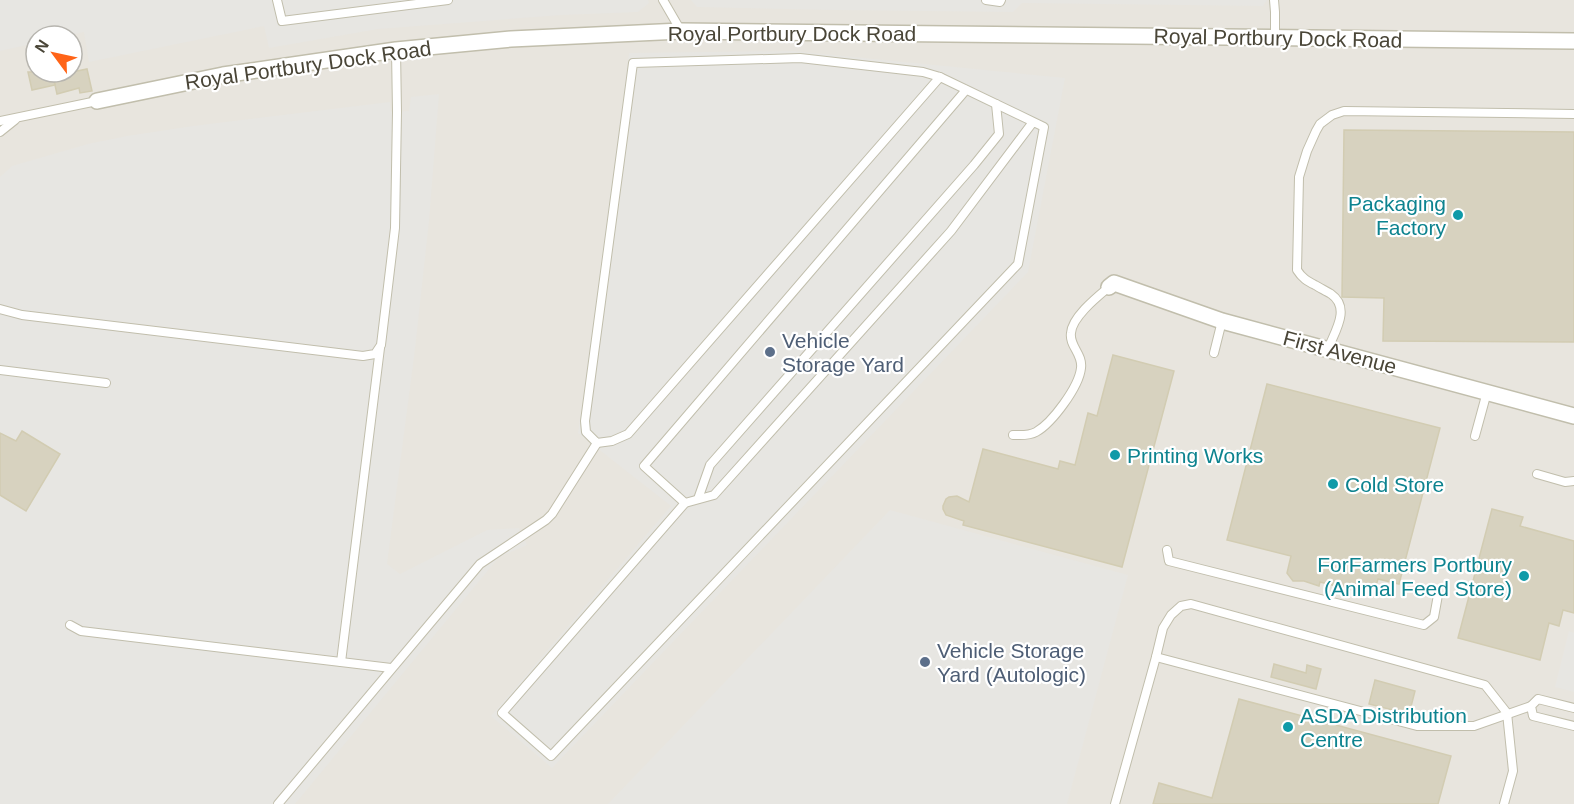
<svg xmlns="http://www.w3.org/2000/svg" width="1574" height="804" font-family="Arial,sans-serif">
<rect width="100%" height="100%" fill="#f5f4ea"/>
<path fill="#e8e5de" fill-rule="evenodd" d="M0,0H1574V804H0ZM36,36H72V72H36Z"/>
<g fill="#e7e6e2">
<path d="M0,0H648L649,3L638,12L562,15L378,29L269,48L264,26L89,62L84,32L66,36H36V43L0,51Z"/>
<path d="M691,0H1267L1263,6L1022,3L1013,12L835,10L697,7Z"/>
<path d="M793,51L1065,78L1028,272L552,768L491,716L671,506L578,433L629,53Z"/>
<path d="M439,94L429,221L415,349L387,564L400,574L487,530L519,528L527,545L499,557L295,804H0V177L12,166L88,144L127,136L193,126L390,102L391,112L409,111L411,97Z"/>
<path d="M890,510L1128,575L1067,804H608Z"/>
<path d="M1569,631L1574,633V692L1555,687Z"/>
</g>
<g fill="#d7d2bf" stroke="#d2ccb2" stroke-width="1.5">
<path d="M87,69L92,91L80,93L79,88L57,94L53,76Z"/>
<path d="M28,72H52L55,85L32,90Z"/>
<path d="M1344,130L1574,132V342L1383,341L1384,298L1342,297Z"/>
<path d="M1113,355L1174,371L1122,567L963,525L964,521L946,515L943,509V506L946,499L949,497L957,496L969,502L983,449L1058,469L1060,461L1075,465L1088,413L1097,416Z"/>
<path d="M1267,384L1440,428L1399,584L1378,579L1373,595L1320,582L1319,586L1304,581H1293L1287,573L1291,556L1227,540Z"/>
<path d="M22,431L60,454L26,511L0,495V433L16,441Z"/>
<path d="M1492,509L1523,517L1520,526L1574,541V613L1563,610L1559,626L1549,623L1540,660L1458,638Z"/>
<path d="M1274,664L1306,673L1307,665L1321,669L1316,689L1271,677Z"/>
<path d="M1375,680L1415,691L1409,714L1369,704Z"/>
<path d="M1239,699L1451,756L1438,804H1153L1159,783L1212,798Z"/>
</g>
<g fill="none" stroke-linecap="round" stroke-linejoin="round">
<g stroke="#c1beac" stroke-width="10">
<g id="lane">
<path d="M277,0L282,21L448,0"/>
<path d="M663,0L681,31"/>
<path d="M986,0L1000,2L1001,0"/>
<path d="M1274,0L1275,12V38"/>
<path d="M800,58L923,72L940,77L628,434L612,441L597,443L586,432L585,421L633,63Z"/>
<path d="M940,77L1044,127L1018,264L551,756L502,713L685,503L714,495L951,231L1033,122"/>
<path d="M0,121L97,101"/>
<path d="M0,132L15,120"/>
<path d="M0,309L22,315L363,356L375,354L381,345L395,228L397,112L396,50"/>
<path d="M1328,349C1335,331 1351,308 1331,294C1326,291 1320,288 1315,285C1307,281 1302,278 1297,270L1299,177L1307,151L1316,131L1320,124L1332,115L1344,111L1574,114"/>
<path d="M1214,353L1222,321"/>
<path d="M0,370L106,383"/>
<path d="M1013,435C1021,435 1029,436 1036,432C1052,423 1079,387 1081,368C1083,354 1069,346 1071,333C1072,317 1097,297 1109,287"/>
<path d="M1475,436L1487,392"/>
<path d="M1537,474L1565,482L1574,481"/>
<path d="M698,499L710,465L974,165L999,134L996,104"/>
<path d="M685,503L644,466L966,90"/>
<path d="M1167,550L1169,561L1424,625L1434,617L1438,595"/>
<path d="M70,625L81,631L391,668"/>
<path d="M1156,657L1417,726H1474L1531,706"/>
<path d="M341,662L380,348"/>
<path d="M1574,708L1538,699L1531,706L1533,716L1574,726"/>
<path d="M278,804L480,564L546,520L552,514L597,443"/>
<path d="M1115,804L1156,657L1163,628L1171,615L1181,606L1191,604L1485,685L1507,713L1513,771L1504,804"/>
</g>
</g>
<g stroke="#c1beac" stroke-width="18">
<g id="street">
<path d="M97,101L223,75L396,50L511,39L681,31L1574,41"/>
<path d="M1109,287L1114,283L1222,321L1574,416"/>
</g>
</g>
<use href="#lane" stroke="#fff" stroke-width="8"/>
<use href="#street" stroke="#fff" stroke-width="15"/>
</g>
<g fill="#0f9aa8" stroke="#fff" stroke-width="2">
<circle cx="1458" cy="215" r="6"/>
<circle cx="1115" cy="455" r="6"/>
<circle cx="1333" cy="484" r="6"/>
<circle cx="1524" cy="576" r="6"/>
<circle cx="1288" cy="727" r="6"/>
</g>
<g fill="#5c6f8a" stroke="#fff" stroke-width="2">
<circle cx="770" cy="352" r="6"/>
<circle cx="925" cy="662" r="6"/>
</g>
<g text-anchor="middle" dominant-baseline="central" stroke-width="4.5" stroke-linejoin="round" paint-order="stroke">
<g font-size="21" fill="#4a4638" stroke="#fff">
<text x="792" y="33">Royal Portbury Dock Road</text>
<text transform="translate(1278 38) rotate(1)">Royal Portbury Dock Road</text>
<text transform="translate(308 65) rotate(-8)">Royal Portbury Dock Road</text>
<text transform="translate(1340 352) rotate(15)">First Avenue</text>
</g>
<g font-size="21" fill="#0d838f" stroke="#fff" text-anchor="start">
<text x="1446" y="203" text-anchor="end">Packaging<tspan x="1446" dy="24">Factory</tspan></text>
<text x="1127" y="455">Printing Works</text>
<text x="1345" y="484">Cold Store</text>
<text x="1512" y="564" text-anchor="end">ForFarmers Portbury<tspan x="1512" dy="24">(Animal Feed Store)</tspan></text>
<text x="1300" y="715">ASDA Distribution<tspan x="1300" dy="24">Centre</tspan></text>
</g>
<g font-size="21" fill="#4e5e75" stroke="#fff" text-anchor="start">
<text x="782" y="340">Vehicle<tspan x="782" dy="24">Storage Yard</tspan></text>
<text x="937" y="650">Vehicle Storage<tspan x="937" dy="24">Yard (Autologic)</tspan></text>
</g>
</g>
<g transform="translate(54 54) rotate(303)"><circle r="28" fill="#ffffff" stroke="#b7b5af" stroke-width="1.5"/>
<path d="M0-4.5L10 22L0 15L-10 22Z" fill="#ff6418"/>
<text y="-9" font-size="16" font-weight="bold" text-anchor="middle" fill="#4a4638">N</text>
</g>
</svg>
